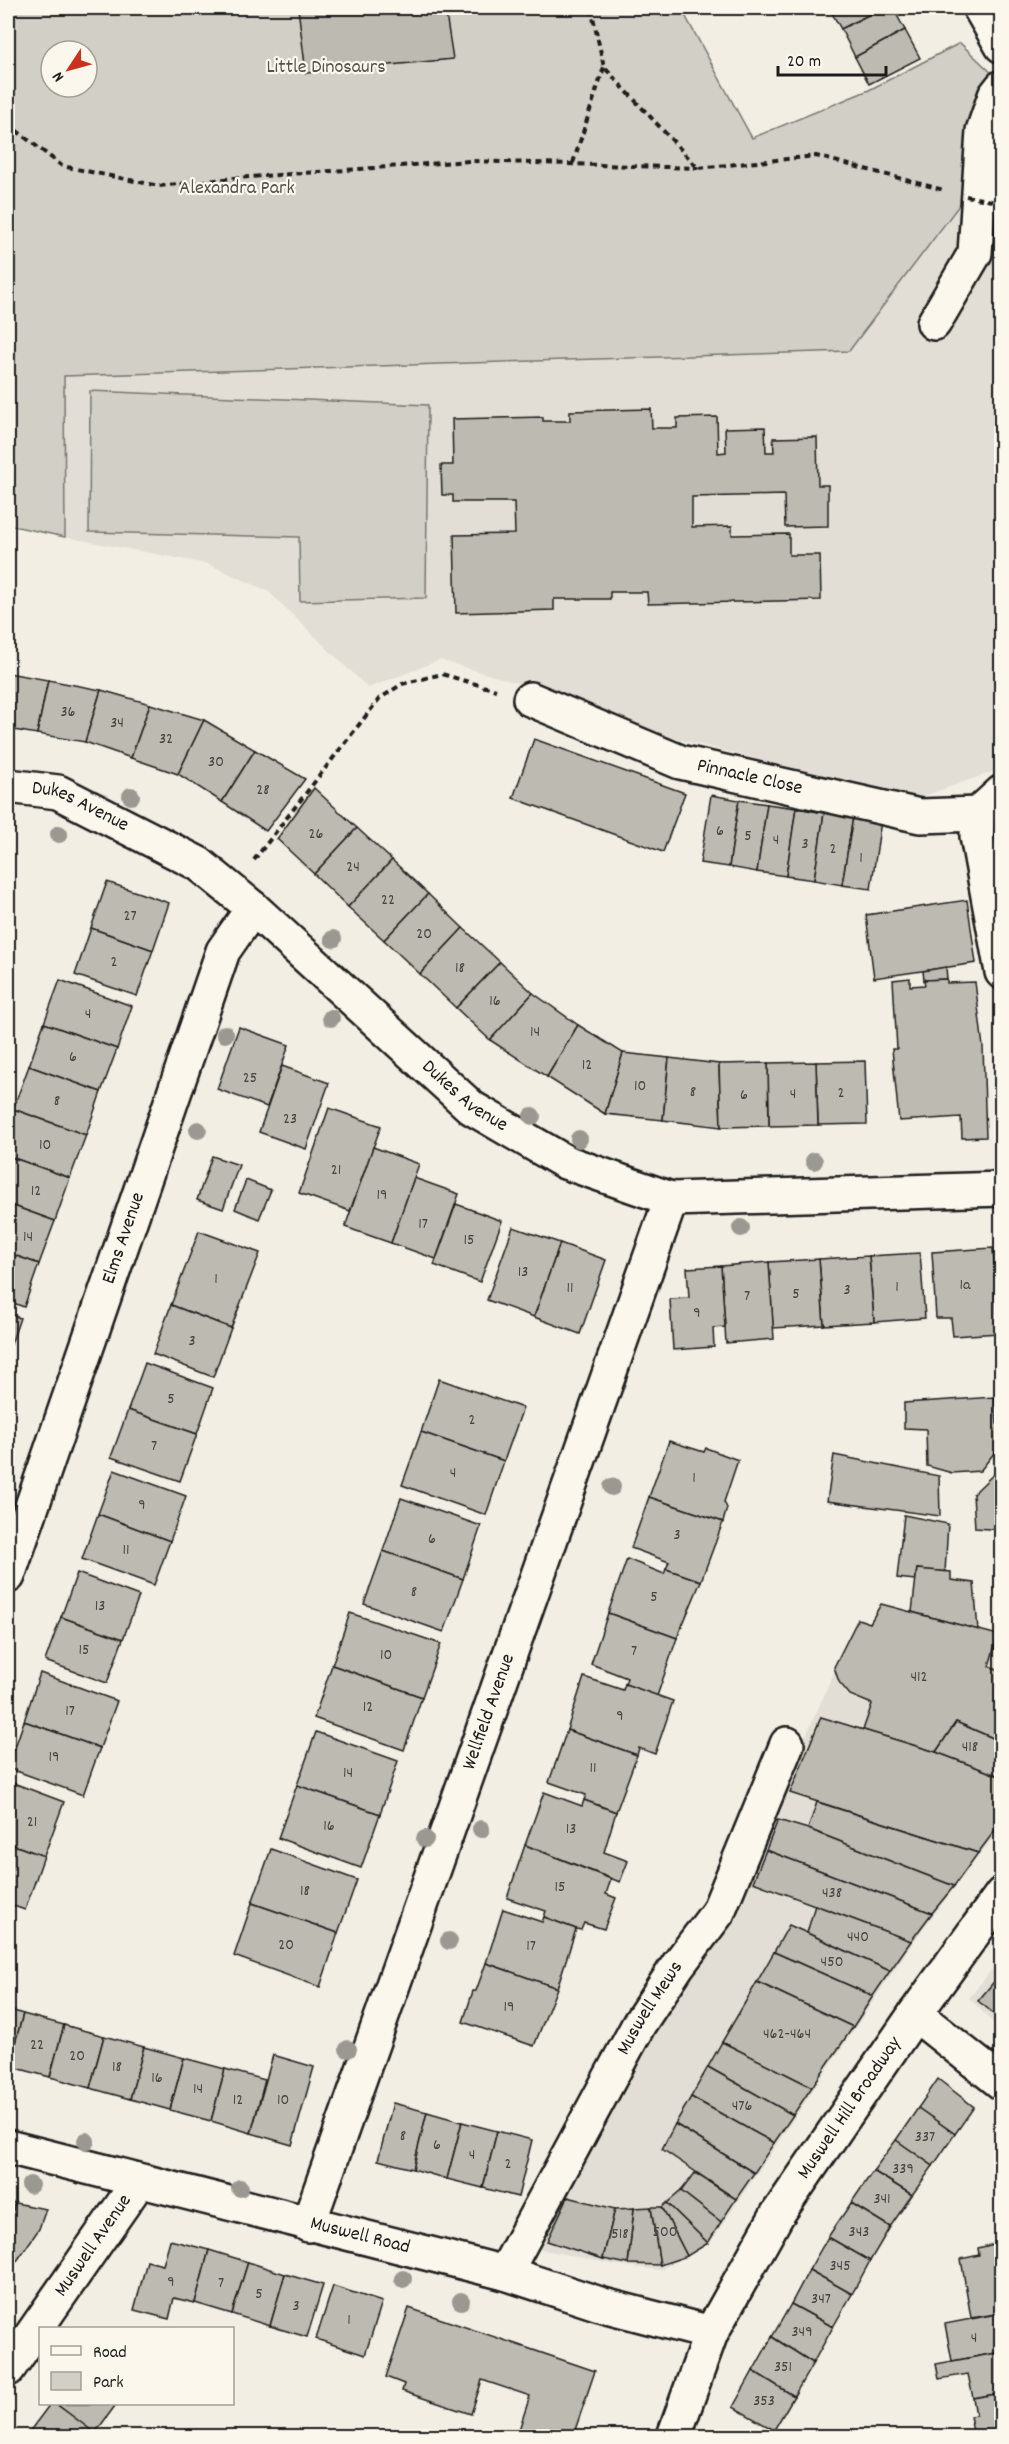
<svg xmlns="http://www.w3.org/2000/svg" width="1009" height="2444" font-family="Dekko,sans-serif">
<rect width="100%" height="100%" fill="#f2eee4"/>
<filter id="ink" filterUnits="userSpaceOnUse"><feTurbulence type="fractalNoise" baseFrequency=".0167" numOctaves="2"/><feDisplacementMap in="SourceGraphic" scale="12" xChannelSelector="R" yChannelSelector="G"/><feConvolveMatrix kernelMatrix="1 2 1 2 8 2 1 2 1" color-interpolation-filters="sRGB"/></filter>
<g filter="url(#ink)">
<g fill="#e2ded5">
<path d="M966,196L1001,203V769L915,799L669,737L591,705L440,660L368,688L268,591L208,564L65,537L63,376L849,351Z"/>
<path d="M858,1619L870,1623L998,1635L1001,1624V1827L913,1942L710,2243L660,2270L616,2265L530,2247L791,1769Z"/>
<path d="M1001,1958V2031L969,1998Z"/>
</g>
<g fill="#d2cfc6" stroke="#777671" stroke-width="1.5" fill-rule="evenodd">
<path d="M8,8H681L752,138L869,90L960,43L997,78L966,196L849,351L64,376L65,537L8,525ZM51,51H87V87H51Z"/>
<path d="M90,391L428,405L426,598L300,601L299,537L89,532Z"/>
</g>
<g fill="#bdbab1" stroke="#1c1c1c" stroke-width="1.5">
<path d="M298,8H445L453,59L306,73Z"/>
<path d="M829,8H882L841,29Z"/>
<path d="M882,8H893L905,30L855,57L841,29Z"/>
<path d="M905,30L920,58L869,84L855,57Z"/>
<path d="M651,409L652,428H677V418L717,417L718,453L726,452L725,428L765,427L766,452H774L773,438L817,437L818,485H828V526L785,527L784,495L692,497V527L732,526V535L789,534V555H820L821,600L648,604L647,592H610V599H554V610L456,613L454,535L515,534L514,502H453V495H442L441,465H453L452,419L543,417V421H570V411Z"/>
<path d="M8,673L48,680L37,734L8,729Z"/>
<path d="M48,680L101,690L85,742L37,734Z"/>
<path d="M101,690L150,704L131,758L85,742Z"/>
<path d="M150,704L204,720L178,774L131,758Z"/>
<path d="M204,720L255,750L222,802L178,774Z"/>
<path d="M534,739L685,793L663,852L513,798Z"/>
<path d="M255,750L305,779L266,831L222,802Z"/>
<path d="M314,788L357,828L314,874L277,839Z"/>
<path d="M711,795L739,800L729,867L700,863Z"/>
<path d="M739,800L767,804L757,872L729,867Z"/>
<path d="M767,804L796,808L786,876L757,872Z"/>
<path d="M796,808L824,813L814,880L786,876Z"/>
<path d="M824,813L853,817L842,885L814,880Z"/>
<path d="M1002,816V862L991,818Z"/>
<path d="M853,817L881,821L871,889L842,885Z"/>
<path d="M357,828L392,860L348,907L314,874Z"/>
<path d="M392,860L428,894L384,940L348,907Z"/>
<path d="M107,882L169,903L153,950L91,928Z"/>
<path d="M428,894L463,928L420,974L384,940Z"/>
<path d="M967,900L976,963L874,978L866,915Z"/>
<path d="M91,928L153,950L137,996L75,975Z"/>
<path d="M463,928L500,962L456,1008L420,974Z"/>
<path d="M500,962L533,993L490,1040L456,1008Z"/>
<path d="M946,967L947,979L924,980L923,971Z"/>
<path d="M910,978V986L925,985L924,980L947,979V983L975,982L983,1047L986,1137L962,1138L961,1117L899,1121L892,1049H897L893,980Z"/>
<path d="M60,980L132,1006L117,1049L44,1023Z"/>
<path d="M533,993L578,1025L547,1077L490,1040Z"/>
<path d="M44,1023L117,1049L101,1092L29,1066Z"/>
<path d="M578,1025L623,1053L605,1114L547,1077Z"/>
<path d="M239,1027L289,1045L267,1107L217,1089Z"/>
<path d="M623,1053L669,1058L663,1120L605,1114Z"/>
<path d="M669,1058L719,1064L721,1127L663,1120Z"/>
<path d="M865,1061L867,1124L818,1125L816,1062Z"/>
<path d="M816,1062L818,1125L769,1126L768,1063Z"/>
<path d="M768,1063L769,1126L721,1127L719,1064Z"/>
<path d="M29,1066L101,1092L86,1135L13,1109Z"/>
<path d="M282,1066L329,1083L306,1149L259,1132Z"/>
<path d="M329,1108L381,1126L350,1211L299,1193Z"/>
<path d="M13,1109L86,1135L70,1178L8,1156V1125Z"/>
<path d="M373,1147L419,1164L391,1243L345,1227Z"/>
<path d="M8,1156L70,1178L55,1221L8,1204Z"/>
<path d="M212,1156L239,1165L223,1209L197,1200Z"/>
<path d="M414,1178L459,1194L436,1259L391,1243Z"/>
<path d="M246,1180L271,1190L259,1219L235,1209Z"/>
<path d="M8,1204L55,1221L39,1264L8,1253Z"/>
<path d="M456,1204L502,1221L480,1282L434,1265Z"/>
<path d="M513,1227L560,1243L534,1317L487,1300Z"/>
<path d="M199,1231L260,1253L231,1328L171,1305Z"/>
<path d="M560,1243L606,1260L580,1334L534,1317Z"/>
<path d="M993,1248L999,1333L953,1336L951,1318H936L932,1252Z"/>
<path d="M8,1253L39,1264L24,1307L8,1301Z"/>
<path d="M920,1253L925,1318L874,1322L869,1256Z"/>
<path d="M869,1256L874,1322L824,1325L819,1259Z"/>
<path d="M819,1259L824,1325L773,1328L769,1262Z"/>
<path d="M769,1262L774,1339L726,1343L721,1266Z"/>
<path d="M721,1266L725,1327L713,1328L714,1347L673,1350L670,1299L689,1298L687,1268Z"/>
<path d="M171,1305L231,1328L213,1377L153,1354Z"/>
<path d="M8,1313L20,1318L8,1353Z"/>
<path d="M145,1363L213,1388L197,1434L128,1410Z"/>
<path d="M439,1379L523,1408L504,1461L421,1432Z"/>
<path d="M995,1397L997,1424L1002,1426V1443L980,1471L952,1473L927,1466L926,1429L904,1428V1403Z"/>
<path d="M128,1410L197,1434L180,1481L111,1457Z"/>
<path d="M421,1432L504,1461L486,1515L402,1485Z"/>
<path d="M669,1441L704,1452L706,1448L738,1460L724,1502L727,1508L723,1522L649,1497Z"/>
<path d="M834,1455L939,1476L940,1516L827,1501Z"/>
<path d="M1002,1466V1530L975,1528L973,1494Z"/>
<path d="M114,1470L186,1496L170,1541L98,1514Z"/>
<path d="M649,1497L723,1522L701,1581L666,1569L669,1562L631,1548Z"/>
<path d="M401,1498L481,1526L463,1579L383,1551Z"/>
<path d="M98,1514L170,1541L154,1585L82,1559Z"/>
<path d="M904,1515L948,1524L945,1572L917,1569L915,1580L897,1578Z"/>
<path d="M383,1551L463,1579L444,1632L364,1604Z"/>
<path d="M627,1559L664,1574L666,1569L701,1581L677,1638L608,1613Z"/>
<path d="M917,1569L951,1572V1580L974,1583L978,1630L912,1612Z"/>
<path d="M77,1573L139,1596L123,1639L61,1617Z"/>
<path d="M881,1604L998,1635L989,1666L1002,1671V1742L956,1722L936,1752L863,1730L872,1704L850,1695L839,1682L834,1667L858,1619L870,1623Z"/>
<path d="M350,1613L441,1644L422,1697L332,1665Z"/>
<path d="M608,1613L677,1638L657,1696L625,1684L627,1678L591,1664Z"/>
<path d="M61,1617L123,1639L107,1683L45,1661Z"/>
<path d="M332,1665L422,1697L404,1750L314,1718Z"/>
<path d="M40,1673L117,1701L100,1748L24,1721Z"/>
<path d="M584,1677L623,1690L625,1684L673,1701L655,1754L639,1748L637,1755L567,1730Z"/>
<path d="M821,1717L936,1752L1002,1777V1821L978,1853L790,1793Z"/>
<path d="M24,1721L100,1748L83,1795L8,1768Z"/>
<path d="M956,1722L1002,1742V1777L936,1752Z"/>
<path d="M567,1730L637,1755L616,1812L584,1800L586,1795L549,1782Z"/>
<path d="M316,1732L398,1761L380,1814L297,1785Z"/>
<path d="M8,1781L64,1802L44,1856L8,1843Z"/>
<path d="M297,1785L380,1814L361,1868L278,1838Z"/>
<path d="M544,1792L582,1806L584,1800L616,1812L604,1852L628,1861L620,1882L525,1845Z"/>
<path d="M817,1802L978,1853L954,1886L808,1829Z"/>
<path d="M778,1820L808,1829L954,1886L932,1913L766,1850Z"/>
<path d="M8,1843L44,1856L25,1910L8,1904Z"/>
<path d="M525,1845L611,1879L606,1894L616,1898L604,1929L584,1923L581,1930L576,1929L544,1917L546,1911L507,1898Z"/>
<path d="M271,1849L357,1880L338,1933L252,1903Z"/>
<path d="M766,1850L932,1913L911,1941L753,1882Z"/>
<path d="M252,1903L338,1933L320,1987L234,1956Z"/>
<path d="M815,1905L911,1941L890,1971L807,1933Z"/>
<path d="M503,1909L542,1922L544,1917L576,1929L557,1988L486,1963Z"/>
<path d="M789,1925L807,1933L890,1971L873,1996L774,1952Z"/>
<path d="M774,1952L873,1996L853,2027L757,1982Z"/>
<path d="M486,1963L557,1988L534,2046L463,2022L473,1991H476Z"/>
<path d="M1002,1972V2020L978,2001Z"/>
<path d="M757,1982L853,2027L812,2087L722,2042Z"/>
<path d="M8,2009L23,2014L9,2066L8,2065Z"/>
<path d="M23,2014L64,2025L50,2077L9,2066Z"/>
<path d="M64,2025L104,2036L90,2088L50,2077Z"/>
<path d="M104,2036L144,2047L130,2099L90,2088Z"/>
<path d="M722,2042L812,2087L793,2115L708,2067Z"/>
<path d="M144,2047L184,2058L170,2110L130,2099Z"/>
<path d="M273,2055L314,2067L292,2145L251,2133Z"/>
<path d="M184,2058L225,2069L211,2121L170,2110Z"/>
<path d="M708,2067L793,2115L774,2143L691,2097Z"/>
<path d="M225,2069L265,2080L251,2133L211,2121Z"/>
<path d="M938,2079L974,2107L955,2134L918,2108Z"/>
<path d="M691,2097L774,2143L754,2173L675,2124Z"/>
<path d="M393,2103L427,2112L413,2169L378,2160Z"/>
<path d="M918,2108L955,2134L933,2166L896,2140Z"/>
<path d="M427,2112L462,2122L447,2179L413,2169Z"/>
<path d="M462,2122L497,2131L483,2188L447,2179Z"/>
<path d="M675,2124L754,2173L736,2199L662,2149Z"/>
<path d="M497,2131L532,2140L518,2197L483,2188Z"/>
<path d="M896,2140L933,2166L912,2195L873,2171Z"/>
<path d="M873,2171L912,2195L890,2227L851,2203Z"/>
<path d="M695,2173L736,2199L721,2222L681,2191Z"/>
<path d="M681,2191L721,2222L708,2243L667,2203Z"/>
<path d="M568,2197L615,2209L603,2259L547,2241Z"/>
<path d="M8,2201L15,2203L8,2228Z"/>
<path d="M15,2203L46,2209L39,2229L8,2274V2228Z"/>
<path d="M667,2203L708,2243L687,2256L662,2207Z"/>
<path d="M851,2203L890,2227L870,2261L828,2237Z"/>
<path d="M651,2207L660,2265L628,2264L634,2208Z"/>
<path d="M651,2207H662L687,2256L660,2265Z"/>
<path d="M634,2208L628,2264L603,2259L615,2209Z"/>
<path d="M828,2237L870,2261L852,2294L809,2270Z"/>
<path d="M170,2240L209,2250L195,2303L174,2298L169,2319L134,2310L147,2261L163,2265Z"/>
<path d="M1002,2242V2313L971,2318L961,2259L979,2255L978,2248Z"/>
<path d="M209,2250L248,2262L232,2314L195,2303Z"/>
<path d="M248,2262L285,2274L270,2326L232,2314Z"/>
<path d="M809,2270L852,2294L833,2327L791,2304Z"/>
<path d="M285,2274L323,2285L307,2337L270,2326Z"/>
<path d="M333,2286L382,2302L365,2355L316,2339Z"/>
<path d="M791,2304L833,2327L813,2363L772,2337Z"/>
<path d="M409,2308L595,2371L573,2436H517L530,2396L482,2380L471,2414L402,2391L404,2384L386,2377Z"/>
<path d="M1002,2313V2352L952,2361L945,2324Z"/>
<path d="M772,2337L813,2363L794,2396L753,2371Z"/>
<path d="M1002,2352V2393L973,2398L968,2374L939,2379L936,2364Z"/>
<path d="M753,2371L794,2396L774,2430L733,2407Z"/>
<path d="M1002,2393V2433L974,2436L970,2416L976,2415L973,2398Z"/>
<path d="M50,2404H56L101,2436H26Z"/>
<path d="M61,2404H111L115,2406L95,2433L59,2406Z"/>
</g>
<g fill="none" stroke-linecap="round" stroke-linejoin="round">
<g stroke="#1c1c1c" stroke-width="38">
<g id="minor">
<path d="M980,8L1002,46"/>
<path d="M934,323L975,253L983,131L995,96L1002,87"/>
<path id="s1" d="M530,699L680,762L920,816L978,814"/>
<path id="s2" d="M8,786L58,792L199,864L253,908L472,1108L565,1162L671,1199L1002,1189"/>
<path d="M1002,792L978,814L977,836L1002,972"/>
<path id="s3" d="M8,1576L223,951L253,908"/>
<path d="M915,2014L1002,2083"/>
<path id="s4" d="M8,2147L505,2273L603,2305L711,2333"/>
<path id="s5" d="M308,2225L671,1199"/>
<path id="s6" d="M505,2273L639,2024L678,1965L718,1912L787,1744"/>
<path id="s7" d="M8,2369L139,2181"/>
</g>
</g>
<g stroke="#1c1c1c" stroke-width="38">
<g id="major">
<path id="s8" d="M674,2436L711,2333L777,2215L915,2014L1002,1894"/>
</g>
</g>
<g stroke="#1c1c1c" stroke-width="4" stroke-dasharray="6 4.5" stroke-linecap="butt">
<path d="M591,8L604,67L698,168L816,156L944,190"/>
<path d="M8,124L62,166L159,186L235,178L470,161L698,168"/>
<path d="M573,163L604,67"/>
<path d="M254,860L379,699L402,684L442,674L496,690"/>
</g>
<use href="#minor" stroke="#fbf7ec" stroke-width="33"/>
<use href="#major" stroke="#fbf7ec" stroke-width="33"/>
<path stroke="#1c1c1c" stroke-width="4" stroke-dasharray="6 4.5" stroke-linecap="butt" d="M966,196L1002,203"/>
</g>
<g fill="#9b9892">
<circle cx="131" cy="796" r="9"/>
<circle cx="59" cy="834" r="9"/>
<circle cx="333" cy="939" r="9"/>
<circle cx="331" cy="1018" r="9"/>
<circle cx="225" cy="1034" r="9"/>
<circle cx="532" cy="1116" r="9"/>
<circle cx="198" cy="1130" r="9"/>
<circle cx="579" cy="1139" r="9"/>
<circle cx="814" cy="1161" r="9"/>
<circle cx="741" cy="1228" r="9"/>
<circle cx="612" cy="1487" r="9"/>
<circle cx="481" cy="1829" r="9"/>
<circle cx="425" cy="1839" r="9"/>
<circle cx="449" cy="1941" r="9"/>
<circle cx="348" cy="2049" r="9"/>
<circle cx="86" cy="2141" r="9"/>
<circle cx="30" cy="2185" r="9"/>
<circle cx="240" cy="2188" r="9"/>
<circle cx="403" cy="2279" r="9"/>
<circle cx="461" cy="2301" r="9"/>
</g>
</g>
<g text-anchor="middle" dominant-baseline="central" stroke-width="4.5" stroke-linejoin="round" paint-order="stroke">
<g font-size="16" fill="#444441">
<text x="68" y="712">36</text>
<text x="117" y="723">34</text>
<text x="166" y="739">32</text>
<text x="216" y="762">30</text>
<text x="263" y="790">28</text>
<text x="720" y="831">6</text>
<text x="316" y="834">26</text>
<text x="748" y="836">5</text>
<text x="776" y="840">4</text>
<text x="805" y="844">3</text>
<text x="833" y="849">2</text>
<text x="861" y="858">1</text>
<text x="353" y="867">24</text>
<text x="388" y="900">22</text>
<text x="130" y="916">27</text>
<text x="424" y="934">20</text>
<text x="114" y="962">2</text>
<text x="460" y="968">18</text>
<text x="495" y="1001">16</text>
<text x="88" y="1014">4</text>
<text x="535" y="1032">14</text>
<text x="73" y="1057">6</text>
<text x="587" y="1065">12</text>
<text x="250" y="1078">25</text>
<text x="640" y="1086">10</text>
<text x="693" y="1092">8</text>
<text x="841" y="1093">2</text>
<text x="793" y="1094">4</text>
<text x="744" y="1095">6</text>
<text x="57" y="1101">8</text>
<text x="290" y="1119">23</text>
<text x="45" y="1145">10</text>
<text x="336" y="1170">21</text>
<text x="36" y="1191">12</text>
<text x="382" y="1195">19</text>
<text x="423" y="1224">17</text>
<text x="28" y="1237">14</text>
<text x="469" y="1240">15</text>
<text x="523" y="1272">13</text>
<text x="216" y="1279">1</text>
<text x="965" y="1285">1a</text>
<text x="897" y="1287">1</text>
<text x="570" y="1288">11</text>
<text x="847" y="1290">3</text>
<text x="796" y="1294">5</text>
<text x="747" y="1296">7</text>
<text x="697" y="1313">9</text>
<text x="192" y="1341">3</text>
<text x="171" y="1399">5</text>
<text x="472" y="1420">2</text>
<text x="154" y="1446">7</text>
<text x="453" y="1473">4</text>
<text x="694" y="1478">1</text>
<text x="142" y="1505">9</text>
<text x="677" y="1535">3</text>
<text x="432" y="1539">6</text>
<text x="126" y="1550">11</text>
<text x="414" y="1592">8</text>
<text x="654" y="1597">5</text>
<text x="100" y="1606">13</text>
<text x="84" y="1650">15</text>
<text x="634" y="1651">7</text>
<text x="386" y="1655">10</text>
<text x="919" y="1677">412</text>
<text x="368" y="1707">12</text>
<text x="70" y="1711">17</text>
<text x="620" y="1716">9</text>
<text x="970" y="1747">418</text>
<text x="54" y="1757">19</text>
<text x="593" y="1768">11</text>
<text x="348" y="1773">14</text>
<text x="32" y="1822">21</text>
<text x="329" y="1826">16</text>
<text x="571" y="1829">13</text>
<text x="560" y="1887">15</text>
<text x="305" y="1891">18</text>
<text x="832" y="1893">438</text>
<text x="858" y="1937">440</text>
<text x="286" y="1945">20</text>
<text x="531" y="1946">17</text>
<text x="832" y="1962">450</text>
<text x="509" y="2007">19</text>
<text x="787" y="2034">462-464</text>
<text x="37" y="2045">22</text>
<text x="77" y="2056">20</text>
<text x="117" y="2067">18</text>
<text x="157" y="2078">16</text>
<text x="198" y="2089">14</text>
<text x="238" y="2100">12</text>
<text x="283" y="2100">10</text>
<text x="742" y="2106">476</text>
<text x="403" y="2136">8</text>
<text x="925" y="2137">337</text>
<text x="437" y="2145">6</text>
<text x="472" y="2155">4</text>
<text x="508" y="2164">2</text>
<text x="903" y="2169">339</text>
<text x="882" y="2199">341</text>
<text x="665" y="2232">500</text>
<text x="859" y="2232">343</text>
<text x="620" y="2234">518</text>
<text x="840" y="2266">345</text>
<text x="171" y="2282">9</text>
<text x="221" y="2283">7</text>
<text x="259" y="2294">5</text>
<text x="821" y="2299">347</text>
<text x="296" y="2306">3</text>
<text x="349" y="2320">1</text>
<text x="802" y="2332">349</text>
<text x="974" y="2338">4</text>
<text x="783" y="2367">351</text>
<text x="764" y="2401">353</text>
</g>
<g font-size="20" fill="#53524f" stroke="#fbf7ec">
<text x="326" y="68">Little Dinosaurs</text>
<text x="237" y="189">Alexandra Park</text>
</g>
<g font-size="20" fill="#1c1c1c" stroke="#fbf7ec">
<text stroke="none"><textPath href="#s1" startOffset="234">Pinnacle Close</textPath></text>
<text stroke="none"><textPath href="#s2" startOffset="76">Dukes Avenue</textPath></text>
<text stroke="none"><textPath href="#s2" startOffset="562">Dukes Avenue</textPath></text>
<text stroke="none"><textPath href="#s3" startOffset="357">Elms Avenue</textPath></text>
<text stroke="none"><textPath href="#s5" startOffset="544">Wellfield Avenue</textPath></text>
<text stroke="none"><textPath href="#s6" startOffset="302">Muswell Mews</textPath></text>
<text stroke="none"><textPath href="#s8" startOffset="374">Muswell Hill Broadway</textPath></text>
<text stroke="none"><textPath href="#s4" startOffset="363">Muswell Road</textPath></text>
<text stroke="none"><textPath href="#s7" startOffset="150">Muswell Avenue</textPath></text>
</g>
</g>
<rect width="1009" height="2444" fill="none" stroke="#fbf7ec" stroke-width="30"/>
<rect x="15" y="15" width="979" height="2414" fill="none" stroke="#1c1c1c" stroke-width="2" filter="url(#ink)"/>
<rect x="39" y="2327" width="195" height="78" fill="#fbf7ec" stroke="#a29f99" stroke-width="1.5"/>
<rect x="51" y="2346" width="30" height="9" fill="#fbf7ec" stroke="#a29f99" stroke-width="1.5"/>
<text x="93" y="2357" font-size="18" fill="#1c1c1c">Road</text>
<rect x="51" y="2372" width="30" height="18" fill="#d2cfc6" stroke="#a29f99" stroke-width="1.5"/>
<text x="93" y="2387" font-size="18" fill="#1c1c1c">Park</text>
<g transform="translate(69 69) rotate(234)"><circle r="28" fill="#fbf7ec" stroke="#a29f99" stroke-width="1.5"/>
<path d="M0-4.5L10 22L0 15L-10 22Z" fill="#c8321e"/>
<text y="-9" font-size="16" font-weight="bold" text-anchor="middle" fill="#1c1c1c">N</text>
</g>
<path d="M778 66v9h108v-9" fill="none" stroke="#1c1c1c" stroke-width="3"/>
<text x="787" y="66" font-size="18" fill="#1c1c1c" stroke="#fbf7ec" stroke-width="4.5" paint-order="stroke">20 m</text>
</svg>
